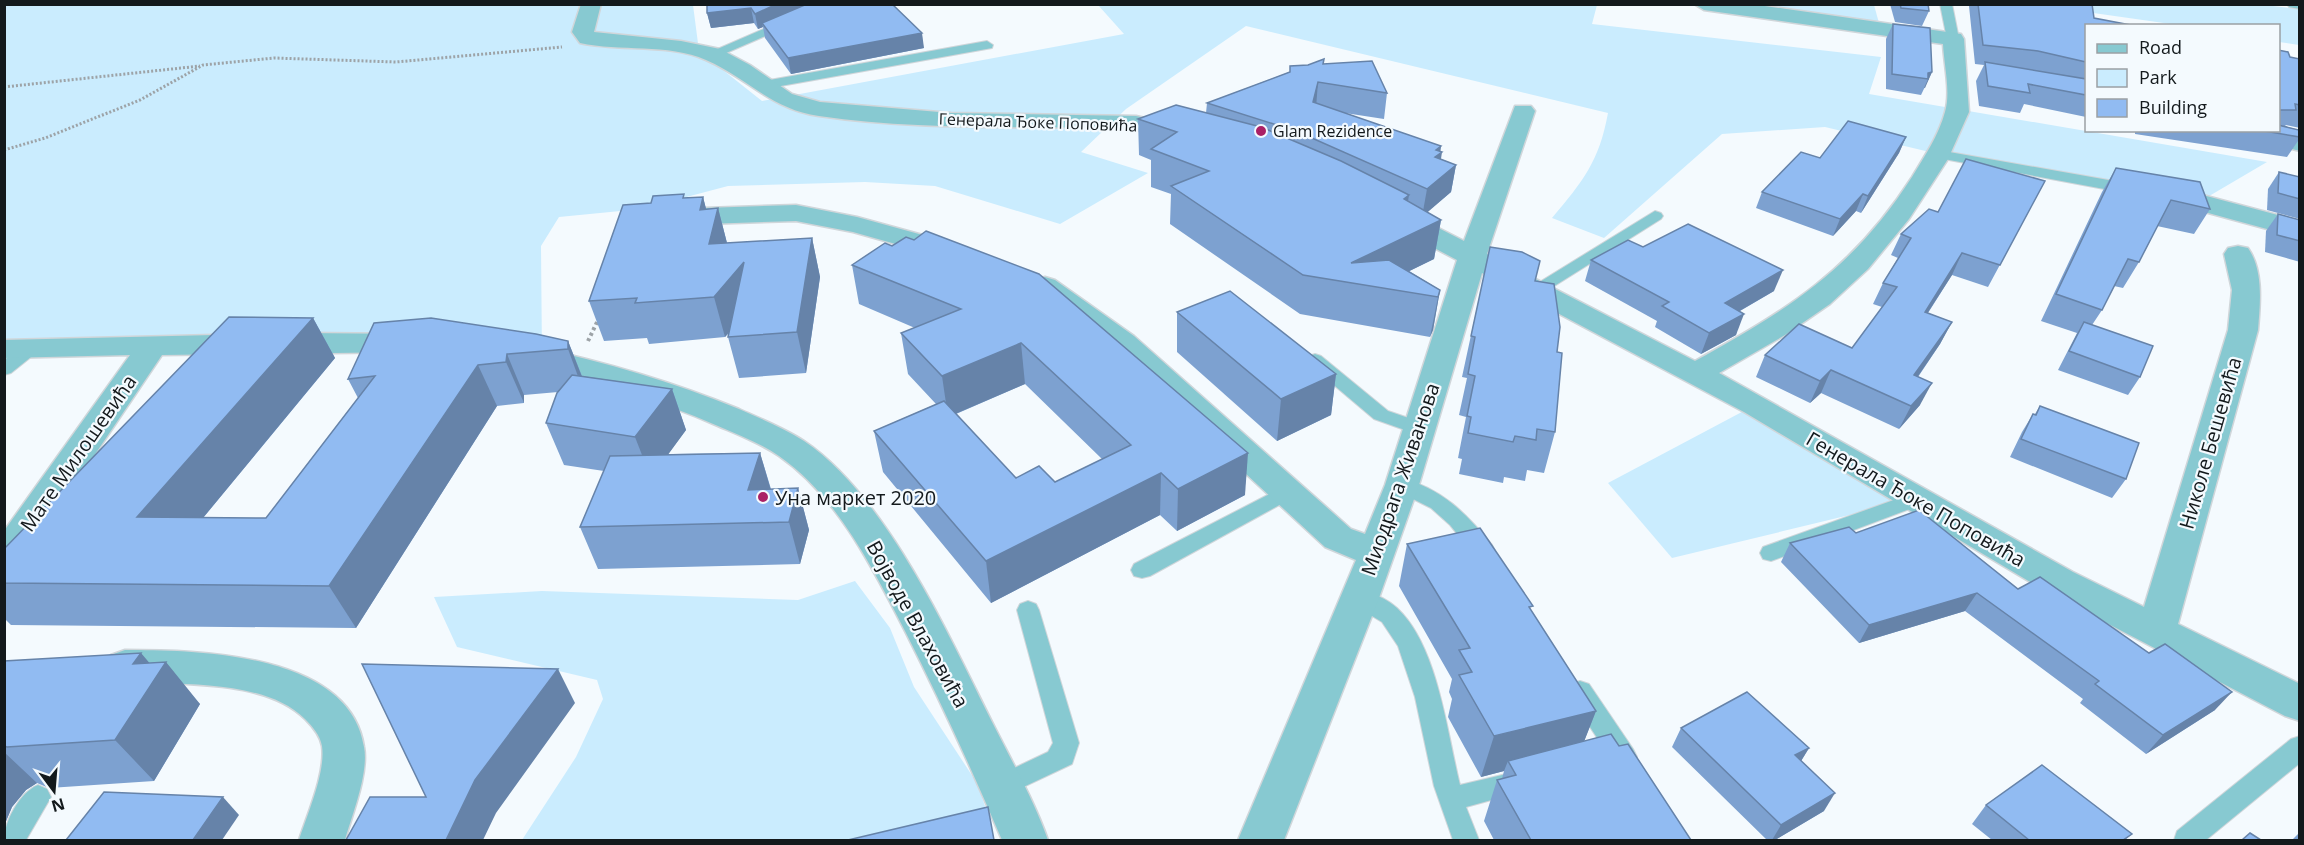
<svg xmlns="http://www.w3.org/2000/svg" width="2304" height="845" font-family="'Open Sans',sans-serif">
<rect width="100%" height="100%" fill="#f4fafe"/>
<g fill="#caecfe">
<path d="M1759,4L1874,5L1879,23L1758,8Z"/>
<path d="M2256,4L2299,9V45L2279,42L2278,26L2178,25L2037,5Z"/>
<path d="M4,5H693L699,51L762,101L1124,34L1098,5H1597L1592,24L1881,57L1869,94L2267,162L2199,202L1938,154L1825,127L1722,134L1604,238L1552,218C1583,181 1599,162 1608,113L1246,26L1126,109L1081,152L1148,173L1060,224L935,186L865,182L728,186L641,209L559,217L541,246L542,358L498,349H5Z"/>
<path d="M1755,405L1916,499L1672,558L1608,483Z"/>
<path d="M855,581L890,628L914,687L977,783L992,826L934,840H522L576,757L603,699L597,680L457,647L434,597L542,591L798,600Z"/>
</g>
<g fill="none" stroke-linecap="round" stroke-linejoin="round">
<g stroke="#d0d6da" stroke-width="2">
<g id="service">
<path d="M821,4H839L717,57L712,58L706,54Z"/>
<path d="M1940,4H1952L1959,39L1957,42H1949L1947,39Z"/>
<path d="M2287,4H2300V9L2289,7Z"/>
<path d="M987,41L993,45L992,48L764,89L757,85L764,81Z"/>
<path d="M1938,150L2131,184L2139,189L2131,194L1933,157L1931,154Z"/>
<path d="M1655,211L1661,213L1663,216L1661,219L1540,295H1528L1525,291Z"/>
<path d="M30,343L39,349L36,353L11,373L4,375V360Z"/>
<path d="M1315,354L1321,356L1388,411L1426,424L1429,429L1426,434L1419,435L1374,419L1309,364L1306,360L1309,356Z"/>
<path d="M1402,478C1442,489 1466,513 1492,545L1495,551L1492,557L1484,559L1476,557L1450,525L1431,508L1395,490L1392,485L1395,480Z"/>
<path d="M1287,485L1294,487L1297,492L1294,497L1150,576L1142,578L1134,576L1131,570L1134,564Z"/>
<path d="M1916,492L1923,494L1926,499L1923,504L1771,561L1763,559L1760,553L1763,547Z"/>
<path d="M1360,589C1373,593 1387,599 1397,608C1438,646 1447,733 1460,785L1519,771L1528,774L1532,782L1528,790L1466,807L1479,840H1453L1434,786L1415,697L1398,646L1382,622L1352,604L1349,598L1352,592Z"/>
<path d="M1028,601L1036,604L1039,610L1079,743L1072,764L1002,797L993,794L989,786L993,778L1048,752L1053,743L1017,610L1020,604Z"/>
<path d="M1580,681L1589,684L1633,749L1637,757L1633,765L1624,768L1615,765L1571,698L1568,691L1571,684Z"/>
<path d="M2300,736V763L2206,840H2174L2177,831L2291,739Z"/>
<path d="M38,785L47,789L51,797L26,840H4C4,822 20,792 38,785Z"/>
</g>
</g>
<g stroke="#d0d6da" stroke-width="3">
<g id="minor">
<path d="M581,4H601L594,32L681,41L720,49L750,65L792,94L820,102L951,113L1136,116L1190,128L1193,133L1190,138C1172,142 1154,133 1136,130C1126,129 1115,128 1105,128C1010,126 913,130 819,116C770,109 748,78 706,60C668,43 620,52 580,43L572,32Z"/>
<path d="M1694,4H1751L1961,34L1964,39L1969,112L1948,159L1909,219L1868,269L1830,304L1785,335L1719,373L2073,572L2144,607L2228,330L2232,290L2224,254L2228,248L2238,246L2248,248C2264,271 2260,304 2258,330L2178,624L2300,684V721L2285,716L2047,592L1744,412L1482,273L1419,485L1379,598L1284,840H1238L1356,560L1325,547L1112,350L1035,292L1031,286L1035,280L1045,277L1055,280L1134,336L1351,529L1365,534L1385,485L1457,260L1389,224L1385,218L1389,212L1398,210L1407,212L1464,241L1515,106H1531L1535,111L1487,254L1695,361C1789,309 1852,270 1912,177C1924,157 1939,135 1945,112C1951,92 1944,65 1943,44L1704,10Z"/>
<path d="M2234,130H2276L2300,136V151L2237,135Z"/>
<path d="M2199,194L2300,221V238L2190,208L2186,202L2190,196Z"/>
<path d="M796,205L857,217L959,245L963,251L959,257L949,259L853,232L796,221L675,225L666,223L662,217L666,211L675,209Z"/>
<path d="M302,333L410,334L421,336L425,343L421,350L410,352L162,355L17,570L4,574V531L130,355L4,358V340Z"/>
<path d="M535,347C605,362 673,382 739,409C761,419 784,428 804,441C886,496 948,634 992,722C1011,760 1034,800 1048,840H1002C972,770 940,700 905,631C873,569 838,497 779,456C760,443 739,435 718,426C655,398 591,381 524,364L519,357L524,350Z"/>
<path d="M125,650C198,650 350,653 364,747C369,773 352,815 345,840H299C307,815 326,772 322,746C320,735 313,727 305,719C272,686 209,685 165,683C146,682 129,683 111,677L105,666L111,655Z"/>
</g>
</g>
<g stroke="#9da3a7" stroke-width="3" stroke-dasharray="2 2" stroke-linecap="butt">
<path d="M4,87L200,66"/>
<path d="M4,150L45,138L140,100L203,65L274,58L396,62L562,47"/>
</g>
<path stroke="#9da3a7" stroke-width="4" stroke-dasharray="3 3" stroke-linecap="butt" d="M588,341L599,318"/>
<use href="#service" fill="#87c9d1" fill-rule="evenodd"/>
<use href="#minor" fill="#87c9d1" fill-rule="evenodd"/>
</g>
<g fill="#7da1d0" fill-rule="evenodd">
<path d="M707,4H832L924,48L791,74L765,38L763,27L758,29L754,23L711,28L707,13Z"/>
<path d="M1890,4H1928L1929,11L1922,26L1895,22Z"/>
<path d="M1970,4H2092L2086,26V117L2024,104L2020,113L1979,106L1976,81L1984,65L1975,64L1969,6Z"/>
<path d="M1893,24L1932,72L1921,95L1886,89V39Z"/>
<path d="M2278,50L2290,57L2300,59V128L2286,125L2285,126L2299,130L2300,138L2287,157L2135,134V130H2278Z"/>
<path d="M1324,59V64L1387,93L1384,119L1345,113L1441,146L1440,151L1441,159L1456,165L1451,192L1427,212L1441,220L1434,259L1409,271L1440,290L1433,330L1430,337L1300,314L1170,224L1171,194L1151,187V160L1139,155L1138,119L1206,113L1207,103Z"/>
<path d="M1906,137L1899,153L1861,213L1856,211L1833,236L1756,208L1762,192L1820,158Z"/>
<path d="M2116,168L2210,209L2194,234L2157,226L2139,262L2123,288L2114,286L2102,310L2092,325L2140,377L2128,395L2058,370L2077,333L2041,321L2102,192Z"/>
<path d="M2279,172L2300,177V219L2267,210L2268,189Z"/>
<path d="M2045,181L1988,287L1952,275L1928,313L1952,322L1940,344L1918,377L1920,405L1899,429L1821,393L1810,403L1756,377L1765,355L1852,348L1882,307L1873,304L1883,283L1898,258L1891,255L1901,234L1938,212Z"/>
<path d="M703,197L706,209L718,208L727,243L812,238L820,277L806,373L739,378L728,337L729,333L725,337L649,344L647,338L604,341L589,301L651,203L685,198Z"/>
<path d="M2278,214L2300,220V262L2265,252L2266,231Z"/>
<path d="M885,243L1245,495L1177,531L1160,515L991,603L883,472L874,431L936,404L908,374L901,333L915,328L859,304L852,265ZM1025,384L1102,459L1055,482L1016,478L956,414Z"/>
<path d="M1490,247L1536,281L1557,352L1555,432L1544,473L1527,470L1525,481L1504,477L1503,483L1459,474L1462,459L1458,458L1466,417L1459,415L1467,378L1462,377Z"/>
<path d="M1643,247L1774,291L1740,311L1736,335L1701,354L1655,327L1657,321L1585,281L1591,260Z"/>
<path d="M1177,312L1336,374L1331,415L1277,441L1177,352Z"/>
<path d="M313,318L335,358L203,518H266L358,398L348,379L568,341L582,376L672,389L686,430L668,454L760,453L771,489L798,488L809,530L800,564L598,569L580,527L604,471L564,465L546,423L558,392L524,395V403L497,406L356,628L11,625L4,618V549Z"/>
<path d="M2040,406L2126,479L2112,498L2010,457L2022,432L2033,414H2035Z"/>
<path d="M1856,533L2018,589L2215,710L2146,754L2080,703L2083,699L1965,611L1859,643L1781,562L1790,543Z"/>
<path d="M1407,544L1531,611L1596,711L1584,741L1619,746L1691,840H1494L1484,821L1497,780L1502,779L1504,771L1481,777L1448,717L1452,699L1449,692L1452,679L1399,586Z"/>
<path d="M4,661L150,663L200,704L154,781L49,788L37,783L26,790L12,807L4,826Z"/>
<path d="M1681,728L1809,748L1801,761L1824,811L1775,840H1767L1672,747Z"/>
<path d="M1986,805L2132,834L2125,840H1992L1972,824Z"/>
<path d="M2300,832V840H2292Z"/>
</g>
<g fill="#6683a9">
<path d="M777,4H814L762,23L763,27L758,29L755,14Z"/>
<path d="M751,8L754,23L711,28L707,13Z"/>
<path d="M922,33L924,48L791,74L788,58Z"/>
<path d="M1932,72L1925,88H1924L1928,79V73Z"/>
<path d="M1318,82L1316,108L1313,102Z"/>
<path d="M1906,137L1899,153L1861,213L1868,196Z"/>
<path d="M1441,146L1440,154L1442,152L1438,179L1436,150Z"/>
<path d="M1456,165L1451,192L1422,217L1427,189Z"/>
<path d="M1863,194L1856,211L1833,236L1840,219Z"/>
<path d="M1409,195L1403,233L1404,199Z"/>
<path d="M703,197L712,232L718,208L728,247L720,283L700,210Z"/>
<path d="M1441,220L1434,259L1377,287L1351,263Z"/>
<path d="M812,238L820,277L806,373L797,332Z"/>
<path d="M1962,253L1952,275L1914,334L1925,312Z"/>
<path d="M744,262L754,301L725,337L714,297Z"/>
<path d="M1783,270L1774,291L1717,324L1725,303Z"/>
<path d="M1440,290L1433,330L1430,337L1438,297Z"/>
<path d="M1744,314L1736,335L1701,354L1709,333Z"/>
<path d="M313,318L335,358L169,559L137,517Z"/>
<path d="M1952,322L1940,344L1903,398L1914,375Z"/>
<path d="M568,341L584,382L583,390L568,349Z"/>
<path d="M1021,343L1025,384L948,417L942,376Z"/>
<path d="M507,354L524,395V403L506,362Z"/>
<path d="M478,365L497,406L356,628L329,586Z"/>
<path d="M1831,370L1821,393L1810,403L1820,381Z"/>
<path d="M1336,374L1331,415L1277,441L1281,399Z"/>
<path d="M1932,383L1920,405L1899,429L1911,406Z"/>
<path d="M672,389L686,430L651,478L635,437Z"/>
<path d="M760,453L772,494L748,490Z"/>
<path d="M1248,453L1245,495L1177,531L1178,489Z"/>
<path d="M1161,473L1160,515L991,603L986,561Z"/>
<path d="M798,488L809,530L800,564L789,522Z"/>
<path d="M1977,593L1965,611L1859,643L1869,625Z"/>
<path d="M141,653L158,673L166,662L200,704L154,781L115,740L133,664Z"/>
<path d="M558,669L575,703L496,813L483,840H446L475,780Z"/>
<path d="M2232,692L2215,710L2146,754L2163,735Z"/>
<path d="M1596,711L1580,752L1508,761L1504,771L1481,777L1494,736Z"/>
<path d="M1809,748L1798,766L1795,755Z"/>
<path d="M4,752L37,783L26,790L12,807L4,826Z"/>
<path d="M1835,793L1824,811L1775,840H1772L1781,825Z"/>
<path d="M223,797L239,815L222,840H193Z"/>
</g>
<g fill="#91bbf2" stroke="#6683a9" stroke-width="1.5">
<path d="M707,4H777L755,14L751,8L707,13Z"/>
<path d="M807,4H892L922,33L788,58L762,23Z"/>
<path d="M1900,4H1928L1929,11L1901,8Z"/>
<path d="M1978,4H2092L2094,18L2136,26H2086V62L2038,51L1983,45Z"/>
<path d="M1893,24L1930,28L1932,72L1928,73V79L1892,74Z"/>
<path d="M2278,50L2288,52L2290,57L2300,59V105L2295,104L2296,110H2278Z"/>
<path d="M1324,59L1323,64L1372,61L1387,93L1318,82L1313,102L1441,146L1436,150L1442,152L1435,157L1456,165L1427,189L1296,131L1207,103L1290,72V66L1308,65Z"/>
<path d="M1985,62L2086,79V95L2028,84L2030,93L1988,86Z"/>
<path d="M1176,105L1261,127L1341,161L1409,195L1404,199L1441,220L1351,263L1389,260L1440,290L1438,297L1303,275L1171,186L1209,171L1151,149L1177,132L1138,119Z"/>
<path d="M1848,121L1906,137L1868,196L1863,194L1840,219L1762,192L1801,152L1820,158Z"/>
<path d="M2278,125L2299,130L2300,137L2258,130H2278Z"/>
<path d="M1966,159L2045,181L2000,265L1962,253L1925,312L1952,322L1914,375L1932,383L1911,406L1831,370L1820,381L1765,355L1799,324L1852,348L1897,287L1883,283L1911,238L1901,234L1929,209L1938,212Z"/>
<path d="M2116,168L2200,182L2210,209L2171,200L2139,262L2128,259L2102,310L2056,294Z"/>
<path d="M2279,172L2300,177V199L2278,193Z"/>
<path d="M684,194L683,198L703,197L700,210L718,208L709,244L812,238L797,332L728,337L744,262L714,297L635,303L637,298L589,301L623,205L651,203L653,196Z"/>
<path d="M2278,214L2300,220V241L2277,235Z"/>
<path d="M1688,224L1783,270L1725,303L1744,314L1709,333L1662,306L1669,302L1591,260L1628,240L1643,247Z"/>
<path d="M926,231L1039,274L1248,453L1178,489L1161,473L986,561L874,431L944,401L1016,478L1039,466L1055,482L1131,445L1021,343L942,376L901,333L961,309L852,265L885,243L892,246L906,237L914,240Z"/>
<path d="M1490,247L1522,252L1540,261L1535,281L1554,284L1560,327L1557,352L1562,353L1555,432L1537,429L1536,440L1515,436L1513,442L1468,433L1471,417L1467,416L1475,376L1468,374L1475,337L1471,336Z"/>
<path d="M1230,291L1336,374L1281,399L1177,312Z"/>
<path d="M229,317L313,318L137,517L266,518L375,376L348,379L374,323L431,318L536,334L568,341V349L507,354L506,362L478,365L329,586L4,583V549Z"/>
<path d="M2084,322L2153,346L2140,377L2069,351Z"/>
<path d="M572,375L672,389L635,437L546,423L557,393Z"/>
<path d="M2040,406L2139,443L2126,479L2021,439L2033,414L2036,415Z"/>
<path d="M760,453L748,490L798,488L789,522L580,527L610,456Z"/>
<path d="M1919,510L2018,589L2040,577L2149,653L2165,644L2232,692L2163,735L2095,684L2099,681L1977,593L1869,625L1790,543L1849,527L1856,533Z"/>
<path d="M1480,528L1533,606L1529,607L1596,711L1494,736L1459,675L1472,672L1459,650L1470,648L1407,544Z"/>
<path d="M141,653L133,664L166,662L115,740L7,747L4,746V661Z"/>
<path d="M362,664L558,669L475,780L446,840H346L370,797H426Z"/>
<path d="M1747,692L1809,748L1795,755L1835,793L1781,825L1681,728Z"/>
<path d="M1611,734L1619,746L1628,744L1691,840H1531L1497,780L1516,775L1508,761Z"/>
<path d="M2042,765L2132,834L2123,840H2029L1986,805Z"/>
<path d="M104,792L223,797L193,840H66Z"/>
<path d="M988,807L994,840H848Z"/>
<path d="M2250,833L2261,840H2242Z"/>
</g>
<g fill="#aa2166" stroke="#f4fafe" stroke-width="2">
<circle cx="1261" cy="131" r="6"/>
<circle cx="763" cy="497" r="6"/>
</g>
<g text-anchor="middle" dominant-baseline="central" stroke-width="4.5" stroke-linejoin="round" paint-order="stroke">
<g font-size="16" fill="#13191c" stroke="#f4fafe">
<text transform="translate(1038 122) rotate(2)">Генерала Ђоке Поповића</text>
</g>
<g font-size="16" fill="#13191c" stroke="#f4fafe" text-anchor="start">
<text x="1273" y="131">Glam Rezidence</text>
</g>
<g font-size="20" fill="#13191c" stroke="#f4fafe">
<text transform="translate(2210 443) rotate(-74)">Николе Бешевића</text>
<text transform="translate(78 453) rotate(-55)">Мате Милошевића</text>
<text transform="translate(1400 479) rotate(-71)">Миодрага Живанова</text>
<text transform="translate(1916 499) rotate(30)">Генерала Ђоке Поповића</text>
<text transform="translate(918 624) rotate(61)">Војводе Влаховића</text>
</g>
<g font-size="20" fill="#13191c" stroke="#f4fafe" text-anchor="start">
<text x="775" y="497">Уна маркет 2020</text>
</g>
</g>
<rect width="2304" height="845" fill="none" stroke="#13191c" stroke-width="12"/>
<rect x="2085" y="24" width="195" height="108" fill="#f4fafe" stroke="#9aa0a4" stroke-width="1.5"/>
<rect x="2097" y="44" width="30" height="9" fill="#87c9d1" stroke="#9aa0a4" stroke-width="1.5"/>
<text x="2139" y="54" font-size="18" fill="#13191c">Road</text>
<rect x="2097" y="69" width="30" height="18" fill="#caecfe" stroke="#9aa0a4" stroke-width="1.5"/>
<text x="2139" y="84" font-size="18" fill="#13191c">Park</text>
<rect x="2097" y="99" width="30" height="18" fill="#91bbf2" stroke="#9aa0a4" stroke-width="1.5"/>
<text x="2139" y="114" font-size="18" fill="#13191c">Building</text>
<g transform="translate(54 791) rotate(164)" stroke="#f4fafe" stroke-width="4.5" paint-order="stroke">
<path d="M0-4.5L10 22L0 15L-10 22Z" fill="#13191c"/>
<text y="-9" font-size="16" font-weight="bold" text-anchor="middle" fill="#13191c">N</text>
</g>
</svg>
